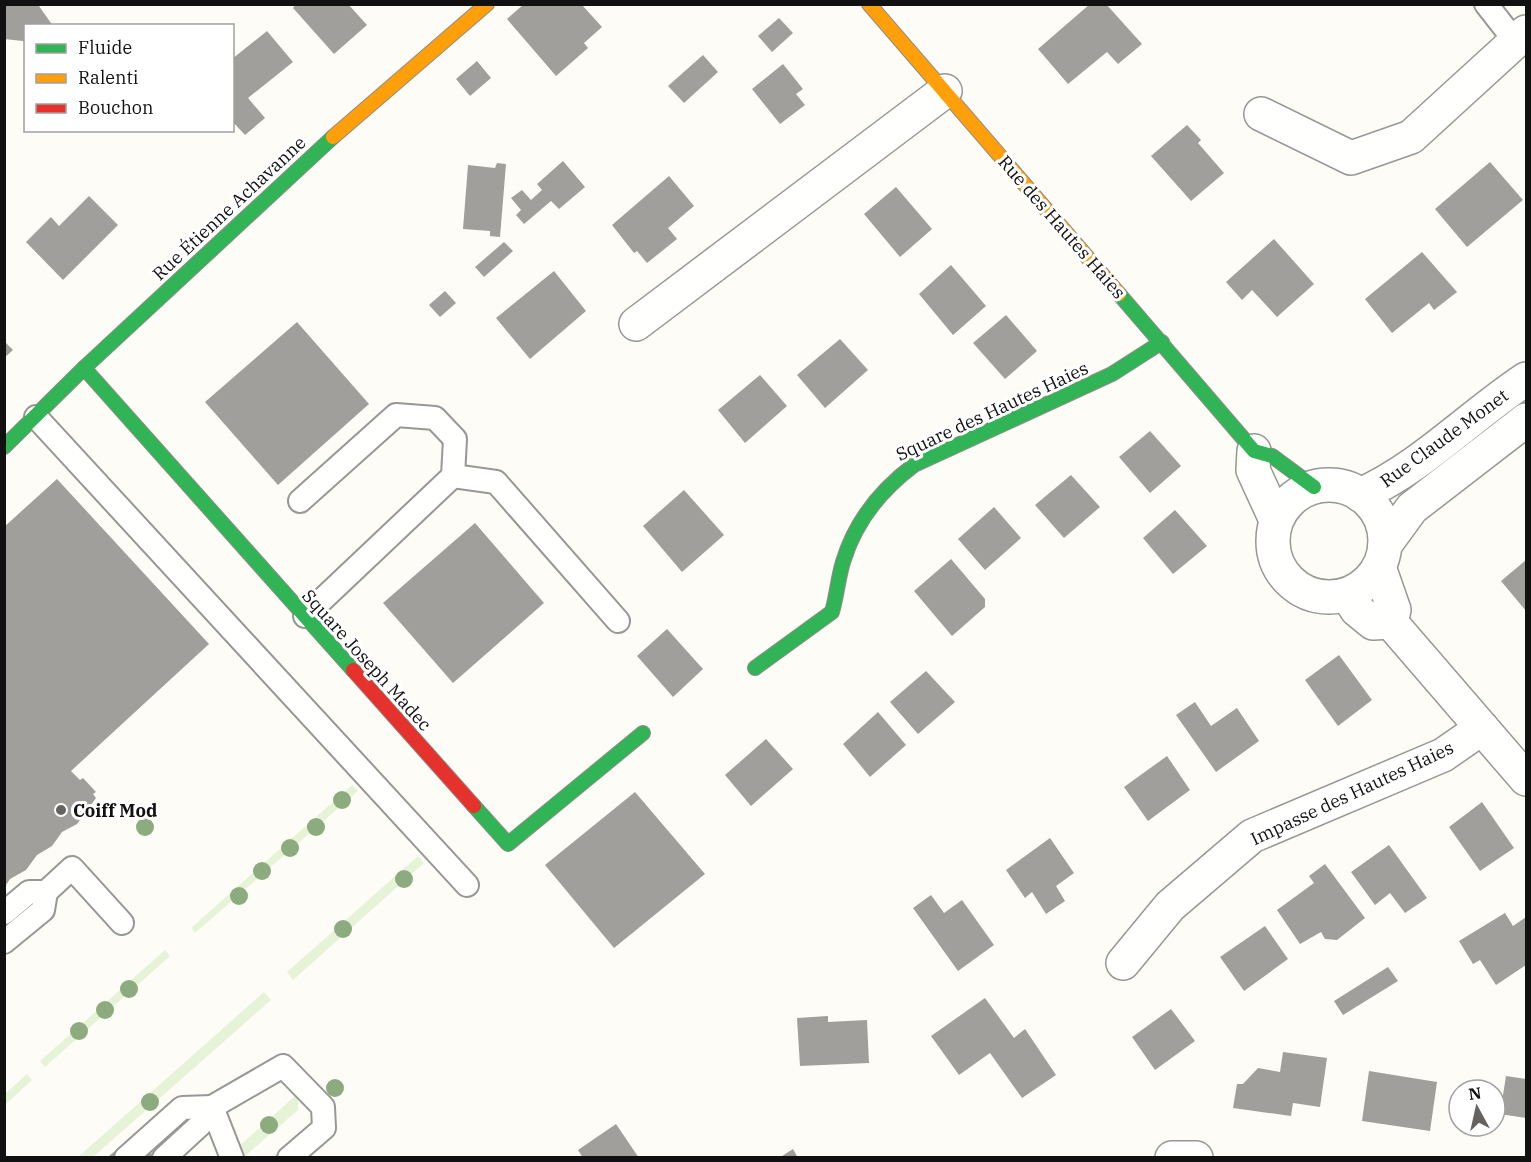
<svg xmlns="http://www.w3.org/2000/svg" width="1531" height="1162" font-family="'IBM Plex Serif',serif">
<rect width="100%" height="100%" fill="#fdfcf7"/>
<g fill="#e7f3d7">
<path d="M352,785L358,791L195,933L191,928Z"/>
<path d="M418,856L424,863L293,980L287,972Z"/>
<path d="M165,950L170,956L45,1067L40,1061Z"/>
<path d="M264,992L271,1000L93,1157H78Z"/>
<path d="M27,1074L32,1080L5,1105V1094Z"/>
<path d="M295,1096L298,1099V1110L244,1157L236,1149Z"/>
</g>
<g fill="#a19f9c">
<path d="M4,4H41L39,6L53,26H26V44L23,41L4,39Z"/>
<path d="M296,4H348L367,25L334,54L293,8Z"/>
<path d="M524,4H584L583,6L602,27L584,43L588,48L556,76L507,19Z"/>
<path d="M1090,4H1106L1142,44L1118,64L1107,52L1068,84L1038,49Z"/>
<path d="M779,18L793,33L772,52L758,36Z"/>
<path d="M267,31L293,62L248,98L265,118L245,135L232,121V59Z"/>
<path d="M703,55L718,72L684,103L668,86Z"/>
<path d="M477,61L491,78L470,96L456,79Z"/>
<path d="M783,64L803,89L796,94L805,105L780,124L752,89Z"/>
<path d="M1187,125L1201,140L1198,143L1224,173L1191,201L1151,156Z"/>
<path d="M563,161L585,187L559,209L551,201L524,224L516,215L521,210L511,198L522,190L531,200L542,190L537,184Z"/>
<path d="M1490,162L1523,200L1467,247L1435,209Z"/>
<path d="M497,163L506,164L500,237L490,236V231L463,229L468,165L495,168Z"/>
<path d="M669,176L694,206L668,228L677,239L647,263L637,251L634,253L612,225Z"/>
<path d="M896,187L932,229L900,257L864,214Z"/>
<path d="M89,196L118,225L63,280L26,242L51,217L59,226Z"/>
<path d="M1274,239L1314,284L1277,317L1252,290L1242,300L1226,282Z"/>
<path d="M504,242L513,251L484,277L475,267Z"/>
<path d="M1422,252L1457,292L1434,310L1429,303L1392,333L1365,299Z"/>
<path d="M951,265L986,306L953,335L919,294Z"/>
<path d="M554,271L586,311L530,359L496,318Z"/>
<path d="M445,291L456,303L440,317L429,305Z"/>
<path d="M1006,315L1037,351L1005,379L973,343Z"/>
<path d="M297,322L369,404L278,485L205,402Z"/>
<path d="M840,339L868,370L825,408L797,375Z"/>
<path d="M4,341L13,350L4,358Z"/>
<path d="M760,375L787,406L745,443L718,410Z"/>
<path d="M1150,431L1181,466L1150,493L1119,457Z"/>
<path d="M1071,475L1100,507L1064,538L1035,505Z"/>
<path d="M57,479L209,644L71,771L80,780L83,778L96,792L93,794L96,798L77,824L62,832L52,846L37,855L26,870L10,879L4,888V527Z"/>
<path d="M684,490L724,535L682,572L643,526Z"/>
<path d="M994,507L1021,538L985,570L958,539Z"/>
<path d="M1175,510L1207,546L1173,574L1143,538Z"/>
<path d="M475,523L544,603L453,683L383,603Z"/>
<path d="M951,559L985,599V607L952,636L914,591Z"/>
<path d="M1526,560V611L1501,581Z"/>
<path d="M667,629L703,669L673,697L637,656Z"/>
<path d="M1339,655L1372,700L1338,726L1305,680Z"/>
<path d="M926,671L955,702L918,734L890,702Z"/>
<path d="M1195,702L1211,726L1237,708L1259,741L1216,772L1176,715Z"/>
<path d="M878,712L906,745L870,777L843,744Z"/>
<path d="M766,739L793,769L751,806L725,775Z"/>
<path d="M1167,756L1190,790L1148,821L1124,787Z"/>
<path d="M635,792L705,874L614,948L545,865Z"/>
<path d="M1482,802L1514,848L1480,871L1449,827Z"/>
<path d="M1050,838L1074,873L1056,886L1065,901L1046,914L1032,892L1025,898L1006,870Z"/>
<path d="M1389,845L1427,898L1405,913L1390,893L1375,905L1351,872Z"/>
<path d="M1325,864L1365,918L1337,940L1325,939L1321,932L1300,944L1277,910L1314,883L1309,876Z"/>
<path d="M931,895L944,913L962,900L994,945L958,971L913,908Z"/>
<path d="M1505,913L1513,926L1526,917V965L1496,985L1480,960L1473,964L1459,941Z"/>
<path d="M1265,926L1288,959L1244,991L1220,957Z"/>
<path d="M1388,967L1398,981L1343,1015L1334,1001Z"/>
<path d="M985,998L1014,1038L1025,1029L1056,1075L1022,1098L990,1053L959,1075L931,1036Z"/>
<path d="M1171,1009L1195,1041L1155,1070L1132,1037Z"/>
<path d="M828,1016V1022L867,1020L869,1063L800,1066L797,1018Z"/>
<path d="M1283,1052L1327,1058L1320,1107L1293,1103L1291,1116L1233,1108L1237,1084H1243L1258,1068L1280,1072Z"/>
<path d="M1369,1071L1437,1082L1430,1131L1362,1121Z"/>
<path d="M1506,1076L1526,1079V1118L1500,1114Z"/>
<path d="M616,1124L639,1158H583L578,1150Z"/>
<path d="M135,1134L155,1158H111L109,1156Z"/>
<path d="M793,1149L798,1158H779Z"/>
</g>
<g fill="none" stroke-linecap="round" stroke-linejoin="round">
<g stroke="#979795" stroke-width="26">
<g id="lane">
<path d="M1486,4L1515,41"/>
<path d="M36,417L467,885"/>
<path d="M453,476L496,482L618,621"/>
<path d="M300,501L396,415L435,418L455,439L453,476L305,616"/>
<path d="M4,913L29,892H46L72,868L122,923"/>
<path d="M4,942L43,910L46,892"/>
<path d="M126,1158L182,1108L212,1107L232,1158"/>
<path d="M164,1158L200,1125L212,1107L283,1066L323,1107L324,1128L289,1158"/>
</g>
</g>
<g stroke="#979795" stroke-width="36">
<g id="street">
<path d="M1261,114L1351,158L1411,137L1526,32"/>
<path d="M636,324L945,91"/>
<path d="M1254,451L1253,470L1276,520"/>
<circle cx="1329" cy="541" r="56"/>
<path d="M1360,495C1421,468 1470,416 1526,379"/>
<path d="M1385,545L1412,508L1526,420"/>
<path d="M1379,567L1394,610L1391,622L1394,626L1526,779"/>
<path d="M1347,595L1357,610L1373,623L1391,622"/>
<path d="M1123,963L1170,906L1252,836L1443,755L1482,728"/>
<path d="M1172,1158H1196"/>
</g>
</g>
<g stroke="#8e8d8b" stroke-width="16">
<g id="fast">
<path d="M1119,294L1254,451L1272,456L1314,487"/>
<path d="M84,368L353,670"/>
<path d="M4,447L84,368L333,137"/>
<path d="M755,668L832,612C837,595 838,578 843,562C855,522 882,489 914,465L1112,374L1162,342"/>
<path d="M474,806L508,844L643,733"/>
</g>
</g>
<g stroke="#8e8d8b" stroke-width="16">
<g id="slow">
<path d="M869,4L1119,294"/>
<path d="M333,137L487,4"/>
</g>
</g>
<g stroke="#8e8d8b" stroke-width="16">
<path id="jam" d="M353,670L474,806"/>
</g>
<use href="#lane" stroke="#fffffe" stroke-width="22"/>
<use href="#street" stroke="#fffffe" stroke-width="33"/>
<use href="#fast" stroke="#30b455" stroke-width="14"/>
<use href="#slow" stroke="#ff9f0a" stroke-width="14"/>
<use href="#jam" stroke="#e5322d" stroke-width="14"/>
</g>
<g fill="#8cac80">
<circle cx="342" cy="800" r="9"/>
<circle cx="145" cy="827" r="9"/>
<circle cx="316" cy="827" r="9"/>
<circle cx="290" cy="848" r="9"/>
<circle cx="262" cy="871" r="9"/>
<circle cx="404" cy="879" r="9"/>
<circle cx="239" cy="896" r="9"/>
<circle cx="343" cy="929" r="9"/>
<circle cx="129" cy="989" r="9"/>
<circle cx="105" cy="1010" r="9"/>
<circle cx="79" cy="1031" r="9"/>
<circle cx="335" cy="1088" r="9"/>
<circle cx="150" cy="1102" r="9"/>
<circle cx="269" cy="1125" r="9"/>
</g>
<circle fill="#646362" stroke="#fff" stroke-width="2" cx="61" cy="810" r="6"/>
<g text-anchor="middle" dominant-baseline="central" stroke-width="6" stroke-linejoin="round" paint-order="stroke">
<g font-size="18" fill="#111" stroke="#fff">
<text transform="translate(229 208) rotate(-43)">Rue Étienne Achavanne</text>
<text transform="translate(1062 227) rotate(49)">Rue des Hautes Haies</text>
<text transform="translate(992 411) rotate(-25)">Square des Hautes Haies</text>
<text transform="translate(1444 438) rotate(-36)">Rue Claude Monet</text>
<text transform="translate(367 660) rotate(48)">Square Joseph Madec</text>
<text transform="translate(1352 793) rotate(-25)">Impasse des Hautes Haies</text>
</g>
<g font-size="18" font-weight="bold" fill="#111" stroke="#fff" text-anchor="start">
<text x="73" y="810">Coiff Mod</text>
</g>
</g>
<rect width="1531" height="1162" fill="none" stroke="#111111" stroke-width="12"/>
<rect x="24" y="24" width="210" height="108" fill="#ffffff" stroke="#a0a0a0" stroke-width="1.5"/>
<rect x="36" y="44" width="30" height="9" fill="#30b455" stroke="#a0a0a0" stroke-width="1.5"/>
<text x="78" y="54" font-size="18" fill="#111111">Fluide</text>
<rect x="36" y="74" width="30" height="9" fill="#ff9f0a" stroke="#a0a0a0" stroke-width="1.5"/>
<text x="78" y="84" font-size="18" fill="#111111">Ralenti</text>
<rect x="36" y="104" width="30" height="9" fill="#e5322d" stroke="#a0a0a0" stroke-width="1.5"/>
<text x="78" y="114" font-size="18" fill="#111111">Bouchon</text>
<g transform="translate(1477 1108) rotate(352)"><circle r="28" fill="#ffffff" stroke="#a0a0a0" stroke-width="1.5"/>
<path d="M0-4.5L10 22L0 15L-10 22Z" fill="#646362"/>
<text y="-9" font-size="16" font-weight="bold" text-anchor="middle" fill="#111111">N</text>
</g>
</svg>
